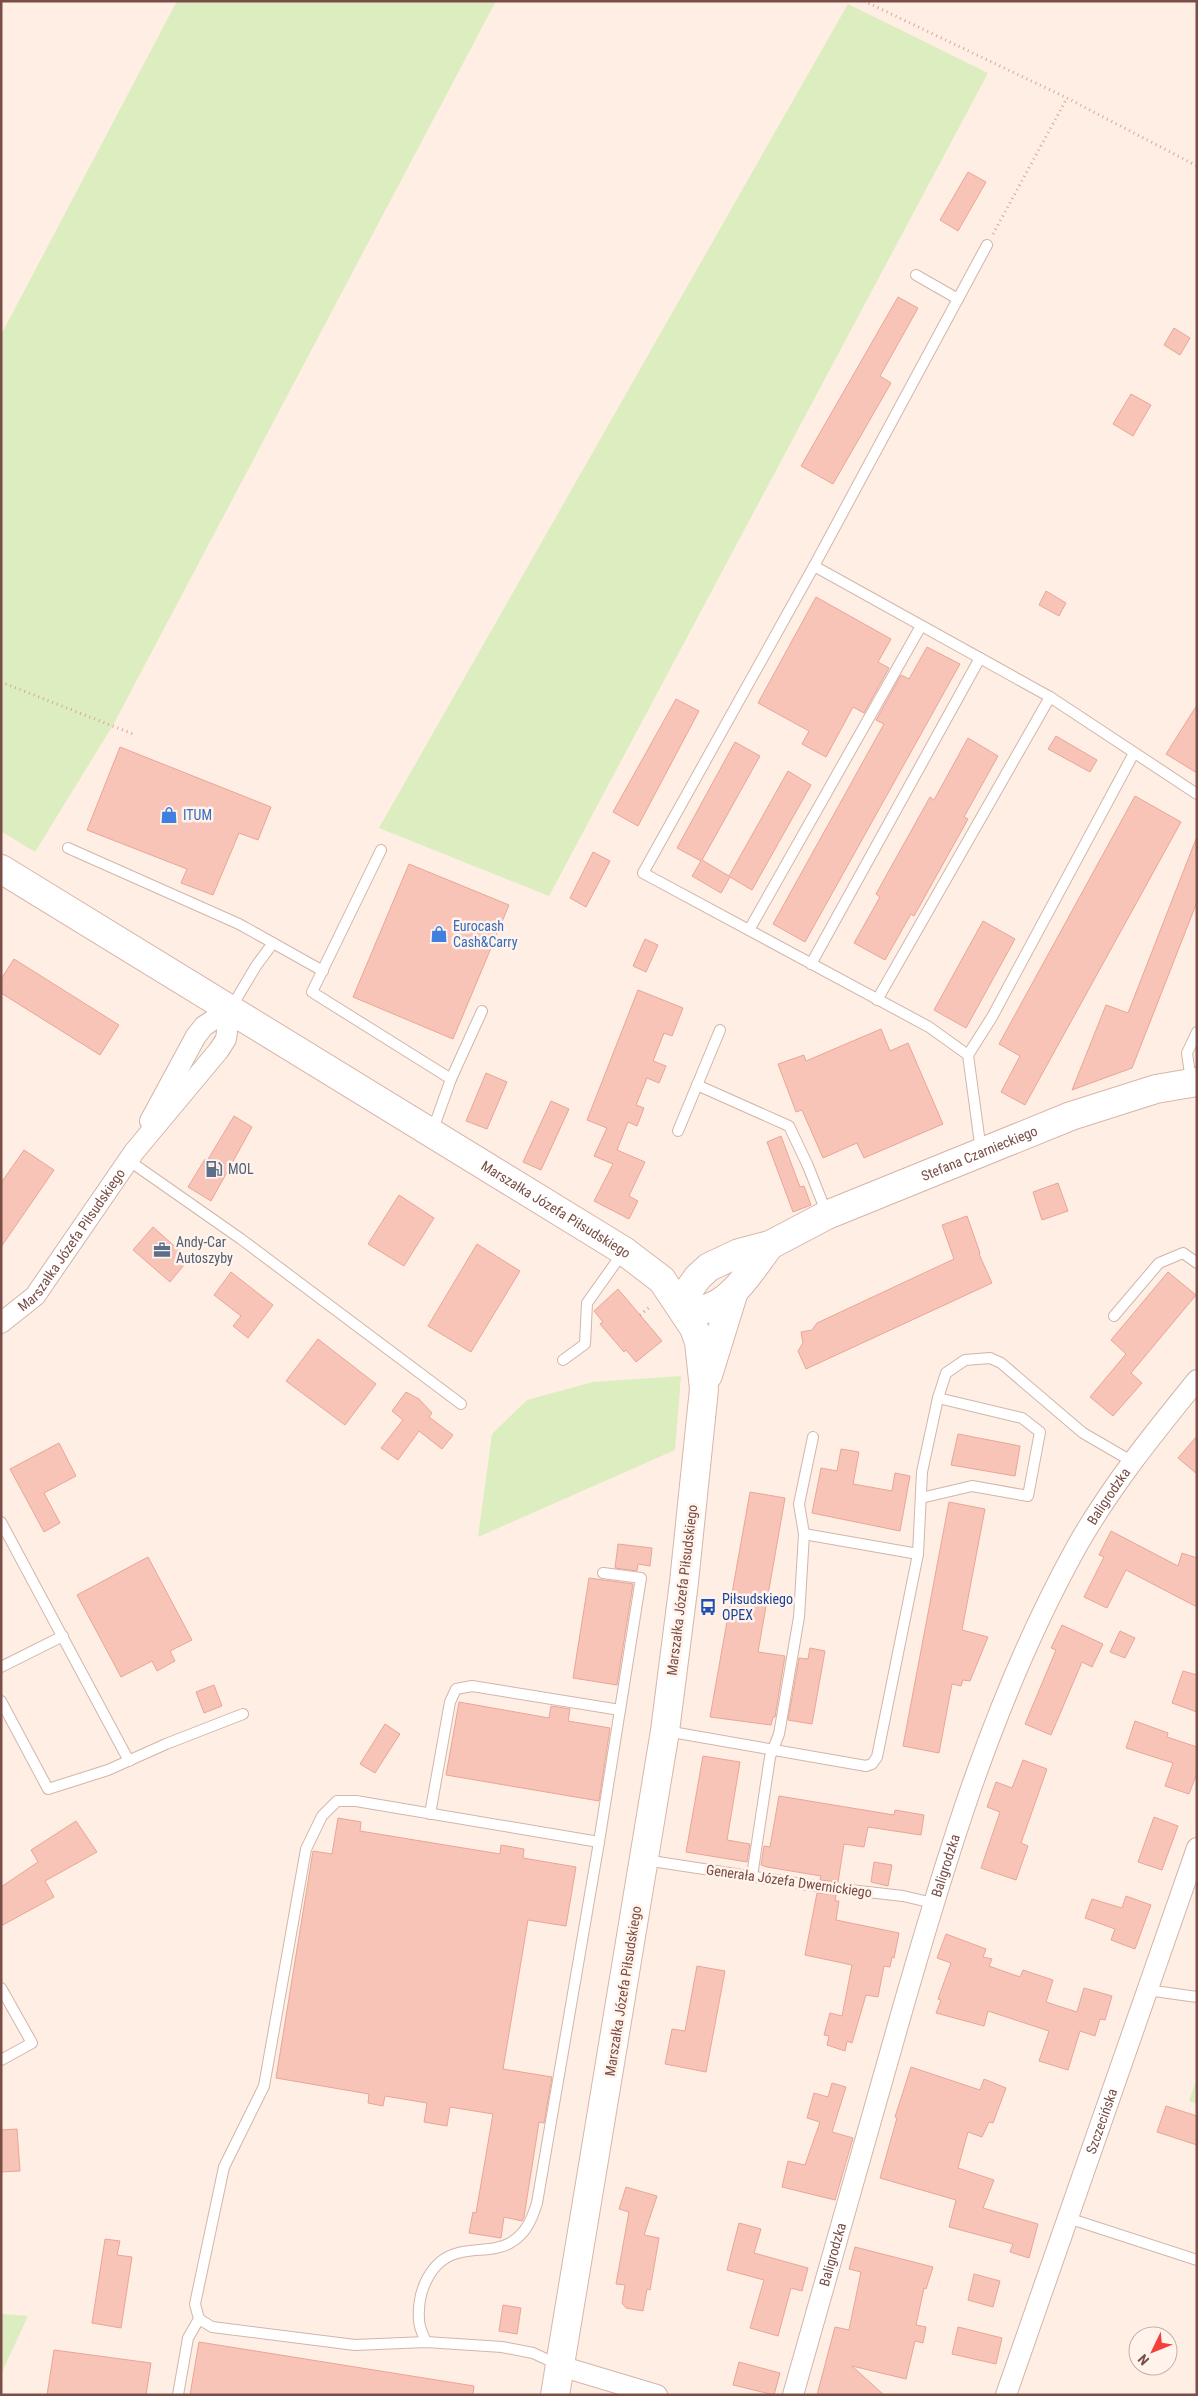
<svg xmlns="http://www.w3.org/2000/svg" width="1198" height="2396" font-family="'Roboto Condensed',sans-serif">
<rect width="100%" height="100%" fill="#feeee3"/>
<g fill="#dcedc0">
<path d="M177,1H496L113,725L35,852L1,831V335Z"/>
<path d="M848,4L988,73L549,896L379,828Z"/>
<path d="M681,1376L675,1450L478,1537L492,1434L527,1400L593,1382Z"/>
<path d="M1197,2078V2104L1189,2101Z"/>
<path d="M1,2314L28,2316L1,2374Z"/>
</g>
<g fill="#f7c4b7" stroke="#eba596">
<path d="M968,172L986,182L958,231L940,220Z"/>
<path d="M898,297L918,308L880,376L891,383L833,484L801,466Z"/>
<path d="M1174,328L1190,338L1180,355L1164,345Z"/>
<path d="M1131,394L1151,405L1133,436L1113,424Z"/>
<path d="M1046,591L1066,603L1059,616L1039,605Z"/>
<path d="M816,597L891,639L878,662L889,668L864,713L853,707L826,757L802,744L809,731L758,703Z"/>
<path d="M927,647L960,664L805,942L773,924L884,724L876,720L901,675L909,679Z"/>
<path d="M676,699L699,711L638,826L613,812Z"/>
<path d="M1197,705V773L1166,754Z"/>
<path d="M1056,736L1097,760L1090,772L1048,749Z"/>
<path d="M968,738L998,756L964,817L968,819L914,916L911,914L885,960L854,943L880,897L876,894L930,797L934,800Z"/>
<path d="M735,742L760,756L702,860L729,876L788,771L811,785L752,890L730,877L721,893L692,876L701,861L677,848Z"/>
<path d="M120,747L271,807L258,840L239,833L213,895L181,883L187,869L87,830Z"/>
<path d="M1135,796L1181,822L1025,1105L1001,1092L1020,1056L999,1044Z"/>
<path d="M1196,839L1197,902L1132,1068L1072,1090L1106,1005L1128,1013Z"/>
<path d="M593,852L610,861L586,907L570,898Z"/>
<path d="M409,864L509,905L453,1039L353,997Z"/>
<path d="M983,921L1015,939L966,1028L934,1010Z"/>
<path d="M645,939L658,945L646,972L633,966Z"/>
<path d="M14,959L119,1025L100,1055L1,993V979Z"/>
<path d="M638,990L683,1008L672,1036L664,1033L653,1061L666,1066L659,1083L647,1078L636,1105L644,1108L637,1126L628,1122L617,1150L645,1162L629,1196L638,1201L629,1219L594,1201L613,1164L594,1156L607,1128L587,1120Z"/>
<path d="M881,1029L890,1051L908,1043L943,1124L864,1158L857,1143L823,1158L802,1110L796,1112L778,1064L804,1055L806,1061Z"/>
<path d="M486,1073L507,1082L487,1129L466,1121Z"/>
<path d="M551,1101L569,1109L541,1170L523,1162Z"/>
<path d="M234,1116L252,1127L211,1201L188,1187L205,1159L207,1161Z"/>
<path d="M781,1136L800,1187L804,1186L811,1205L793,1212L767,1142Z"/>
<path d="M24,1150L54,1170L1,1247V1183Z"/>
<path d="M1058,1183L1068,1211L1042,1220L1033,1192Z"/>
<path d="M399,1195L434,1218L404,1266L368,1244Z"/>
<path d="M967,1216L980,1253L979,1254L992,1283L806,1369L798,1351L803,1343L801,1332L812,1330L817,1323L954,1259L942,1225Z"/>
<path d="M153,1227L189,1259L170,1282L133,1250Z"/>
<path d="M477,1244L520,1271L471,1352L428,1326Z"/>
<path d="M231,1272L273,1305L248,1338L233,1326L241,1316L214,1295Z"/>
<path d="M1168,1272L1196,1295L1131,1373L1142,1383L1113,1416L1090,1397L1126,1354L1111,1340Z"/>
<path d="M618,1289L662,1341L636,1362L626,1350L624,1352L600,1324L603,1322L594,1311Z"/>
<path d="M318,1339L376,1384L345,1425L286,1381Z"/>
<path d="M406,1392L419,1399L432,1413L429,1417L453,1435L442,1449L419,1431L398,1460L381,1448L403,1420L392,1411Z"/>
<path d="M958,1434L1020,1446L1015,1476L951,1465Z"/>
<path d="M1197,1436V1474L1178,1458Z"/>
<path d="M59,1443L76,1476L44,1493L60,1523L44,1532L10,1469Z"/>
<path d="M841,1449L859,1452L853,1484L892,1491L895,1473L910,1476L900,1531L812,1513L821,1468L837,1471Z"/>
<path d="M750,1492L785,1498L758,1652L785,1656L775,1717H773L771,1725L710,1717Z"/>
<path d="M949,1502L985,1509L962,1630L988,1637L970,1681L963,1680L961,1686L952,1684L939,1753L903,1746Z"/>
<path d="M1111,1531L1178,1566L1182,1553L1197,1558V1607L1126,1570L1107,1608L1084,1597L1104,1557L1099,1555Z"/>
<path d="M618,1544L652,1548L650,1566L638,1564L637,1571L615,1568Z"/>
<path d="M148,1557L192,1640L170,1651L175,1661L157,1671L152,1661L121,1677L77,1595Z"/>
<path d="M589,1578L633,1584L617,1685L573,1678Z"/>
<path d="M1062,1625L1103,1644L1092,1667L1082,1662L1051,1735L1025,1724L1056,1650L1051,1648Z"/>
<path d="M1120,1631L1135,1638L1125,1658L1110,1652Z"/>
<path d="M810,1648L825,1651L812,1724L788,1720L799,1658L808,1659Z"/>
<path d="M1183,1671L1197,1675V1712L1172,1703Z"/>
<path d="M214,1685L222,1706L204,1713L196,1692Z"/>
<path d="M459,1702L549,1718L551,1706L570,1709L568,1721L610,1728L599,1801L446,1775Z"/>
<path d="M1135,1721L1168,1733L1167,1737L1197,1747V1773L1189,1794L1165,1786L1173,1763L1126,1748Z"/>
<path d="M385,1724L400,1734L375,1773L360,1764Z"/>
<path d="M703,1756L740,1762L727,1840L750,1844L747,1862L686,1852Z"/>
<path d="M1023,1760L1047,1769L1021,1843L1028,1846L1016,1880L981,1868L1000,1812L987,1807L996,1782L1012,1788Z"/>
<path d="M779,1796L894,1815L895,1810L924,1815L921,1835L868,1827L864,1847L844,1844L838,1882L820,1880L821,1876L767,1867L761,1865L764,1846L770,1847Z"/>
<path d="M1154,1817L1178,1826L1162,1870L1138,1862Z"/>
<path d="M338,1818L361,1822L360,1831L500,1854L501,1845L524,1849L523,1858L576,1867L566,1926L528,1920L503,2069L552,2077L544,2123L539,2122L524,2217L522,2221L504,2217L501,2238L469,2233L473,2212L476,2213L493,2114L450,2107L447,2126L424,2122L427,2103L385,2096L383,2106L368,2103L369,2094L276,2078L313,1851L332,1854Z"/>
<path d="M76,1821L97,1852L45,1881L54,1897L1,1926V1887L38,1862L31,1850Z"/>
<path d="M874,1862L892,1865L888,1886L871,1882Z"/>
<path d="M817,1893L836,1895L835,1901H839L836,1920L899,1933L894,1958L892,1957L890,1967L884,1966L878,1997L866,1995L852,2043L847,2041L845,2051L827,2045L829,2036L824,2035L830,2013L842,2016L852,1965L805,1955Z"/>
<path d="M1126,1896L1151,1905L1135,1949L1111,1940L1115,1929L1085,1918L1092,1899L1122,1908Z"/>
<path d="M946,1934L986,1949L983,1957L992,1959L989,1966L1020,1977L1023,1970L1053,1980L1046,2002L1077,2012L1084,1988L1112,1996L1105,2020L1100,2019L1095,2036L1080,2031L1068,2070L1039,2061L1049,2031L988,2011L984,2026L936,2013L941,2000L938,1999L951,1963L937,1958Z"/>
<path d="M697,1966L725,1971L706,2072L665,2064L672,2029L685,2031Z"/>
<path d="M911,2067L980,2090L984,2079L1006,2088L993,2123L989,2122L982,2137L968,2132L958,2168L994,2180L983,2208L1038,2224L1029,2258L1010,2252L1013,2244L949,2227L956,2200L880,2178L897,2118L895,2117Z"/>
<path d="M832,2083L846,2087L832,2132L853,2138L835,2200L782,2187L788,2161L805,2165L820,2122L807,2118L814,2093L828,2097Z"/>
<path d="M1166,2106L1197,2116V2145L1157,2132Z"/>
<path d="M17,2129L20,2171L1,2172V2130Z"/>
<path d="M626,2187L657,2196L644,2235L659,2238L650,2290L647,2289L643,2311L626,2308L622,2303L625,2285L616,2284L629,2212L619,2209Z"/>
<path d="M739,2223L761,2229L754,2253L808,2268L802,2291L791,2288L778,2336L750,2328L764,2280L727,2270Z"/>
<path d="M105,2239L120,2241L117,2255L132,2257L121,2328L92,2323Z"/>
<path d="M855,2247L933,2267L926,2289L924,2288L916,2325L926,2327L923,2343L915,2341L906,2379L852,2366L884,2395H817L835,2327L849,2330L861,2272L849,2269Z"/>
<path d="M974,2274L1000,2281L993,2307L968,2300Z"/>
<path d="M503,2305L521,2308L517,2334L499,2331Z"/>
<path d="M958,2327L1002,2338L996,2364L952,2354Z"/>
<path d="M199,2342L474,2386L473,2395H190Z"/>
<path d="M54,2350L151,2363L146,2395H47Z"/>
<path d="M739,2362L780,2373L774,2395L733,2385Z"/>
</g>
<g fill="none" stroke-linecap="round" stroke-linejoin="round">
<g stroke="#d3b5aa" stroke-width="12">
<g id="lane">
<path d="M916,275L958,299"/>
<path d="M814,566L987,245"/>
<path d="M68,848L239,924L273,943"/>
<path d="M381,850L312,992L451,1079L432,1132"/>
<path d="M749,930L921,626"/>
<path d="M811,964L980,658"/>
<path d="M877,1000L1050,697"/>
<path d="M231,1008L256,966L273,943L323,971"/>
<path d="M968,1055L992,1017L1134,753"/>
<path d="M451,1079L482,1011"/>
<path d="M1191,1081L1187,1053L1197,1032"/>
<path d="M697,1085L789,1126L808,1166L827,1214"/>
<path d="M678,1131L720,1030"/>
<path d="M981,1151L968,1055L929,1027L643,873L814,566L1050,697L1197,794"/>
<path d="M128,1160L241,1239L461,1404"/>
<path d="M1114,1316L1159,1263L1183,1253L1197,1263"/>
<path d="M563,1360L585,1344L587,1303L624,1251"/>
<path d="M921,1498L972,1486L1028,1496L1040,1432L1022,1418L938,1398"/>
<path d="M1,1522L129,1761"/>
<path d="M804,1534L799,1504L813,1437"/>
<path d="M1,1667L63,1636"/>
<path d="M1,1701L48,1789L108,1770L166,1744L243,1714"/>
<path d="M666,1731L866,1766L872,1764L877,1757L918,1554L922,1472L938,1398L946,1373L965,1360L990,1358L1001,1363L1083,1433L1133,1462"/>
<path d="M430,1814L450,1702L456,1689L472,1686L620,1710"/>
<path d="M645,1860L815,1886L903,1896L933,1903"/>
<path d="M752,1876L770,1757L779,1734L799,1617L804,1534L918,1554"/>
<path d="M1,1988L32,2043L1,2060"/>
<path d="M1147,1990L1197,1997"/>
<path d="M1068,2218L1197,2260"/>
<path d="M199,2319L212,2327L355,2345L426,2342L502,2347L533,2353L559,2365"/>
<path d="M426,2342C423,2335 419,2327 419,2320C417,2292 430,2260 458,2253C475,2248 494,2252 510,2243C526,2234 532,2219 537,2203L599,1842L641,1578L603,1573"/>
<path d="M178,2395L188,2338L199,2319L195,2304L224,2167L264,2086L306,1849L322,1816L337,1801H356L599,1842"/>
</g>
</g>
<g stroke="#d3b5aa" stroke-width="22">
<g id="street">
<path d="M150,1121L196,1036L204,1026L230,1009"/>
<path id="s1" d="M1,1323L35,1296L134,1152L219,1050L226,1039L230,1009"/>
<path d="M560,2366L657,2395"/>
<path id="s2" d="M793,2395C829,2267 865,2139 902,2011C948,1851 996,1692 1077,1546C1111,1486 1154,1433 1197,1380"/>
<path id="s3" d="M1006,2395L1197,1848"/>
</g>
</g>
<g stroke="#d9b5aa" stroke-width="30">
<g id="secondary">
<path id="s4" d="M1,869L624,1251L662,1280L694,1328L699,1342L704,1389L684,1582L665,1731L555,2395"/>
<path id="s5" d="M682,1308L688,1291L698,1277L709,1267L739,1253L770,1245L827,1215L1071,1116L1156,1089L1197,1082"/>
<path d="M682,1308C688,1309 695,1311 701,1310C732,1305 752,1268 770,1245"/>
<path d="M708,1375L734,1291"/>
</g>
</g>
<g stroke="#dca69a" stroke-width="3" stroke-dasharray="1 4" stroke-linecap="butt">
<path d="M864,1L1067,98L1197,166"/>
<path d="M993,234L1067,98"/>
<path d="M1,682L133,734"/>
<path d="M640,1315L651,1306"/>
</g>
<use href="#lane" stroke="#fff" stroke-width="10"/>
<use href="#street" stroke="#fff" stroke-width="20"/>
<use href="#secondary" stroke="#fff" stroke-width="28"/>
</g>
<defs>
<g id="shop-bare" transform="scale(1.35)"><path d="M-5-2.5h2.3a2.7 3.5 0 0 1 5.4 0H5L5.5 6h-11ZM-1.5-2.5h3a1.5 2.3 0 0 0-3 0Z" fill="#3f7fe0" stroke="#fff3eb" stroke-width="2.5" paint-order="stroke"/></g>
<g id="fuel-bare" transform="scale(1.35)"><path d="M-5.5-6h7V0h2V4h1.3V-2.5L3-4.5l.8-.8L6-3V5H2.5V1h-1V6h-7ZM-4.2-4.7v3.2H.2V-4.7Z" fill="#5c6f8a" stroke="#fff3eb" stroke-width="2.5" paint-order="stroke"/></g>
<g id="office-bare" transform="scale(1.35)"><path d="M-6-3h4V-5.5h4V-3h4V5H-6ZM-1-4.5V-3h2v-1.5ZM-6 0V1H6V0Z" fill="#5c6f8a" stroke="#fff3eb" stroke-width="2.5" paint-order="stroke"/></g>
<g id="bus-bare" transform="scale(1.35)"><path d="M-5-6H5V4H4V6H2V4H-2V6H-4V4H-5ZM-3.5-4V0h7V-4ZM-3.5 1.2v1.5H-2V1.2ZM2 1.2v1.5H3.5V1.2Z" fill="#1a4fb4" stroke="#fff3eb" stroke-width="2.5" paint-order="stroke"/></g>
</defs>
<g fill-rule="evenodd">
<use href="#shop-bare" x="169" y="815"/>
<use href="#shop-bare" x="439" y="934"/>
<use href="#fuel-bare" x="214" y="1169"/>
<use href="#office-bare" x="162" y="1250"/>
<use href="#bus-bare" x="708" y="1607"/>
</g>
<g text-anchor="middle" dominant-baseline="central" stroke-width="5" stroke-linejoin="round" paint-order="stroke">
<g font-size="14" fill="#366cbe" stroke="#fff3eb" text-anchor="start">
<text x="183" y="815">ITUM</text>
<text x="453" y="926">Eurocash<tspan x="453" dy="16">Cash&amp;Carry</tspan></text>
</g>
<g font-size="14" fill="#794e46" stroke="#fff3eb">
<text stroke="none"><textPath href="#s5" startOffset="344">Stefana Czarnieckiego</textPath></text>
<text stroke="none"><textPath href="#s4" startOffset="651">Marszałka Józefa Piłsudskiego</textPath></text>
<text stroke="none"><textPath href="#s1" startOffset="110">Marszałka Józefa Piłsudskiego</textPath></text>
<text stroke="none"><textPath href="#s2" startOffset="956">Baligrodzka</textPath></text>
<text transform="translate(682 1590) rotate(-83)">Marszałka Józefa Piłsudskiego</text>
<text stroke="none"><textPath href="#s2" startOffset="551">Baligrodzka</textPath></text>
<text transform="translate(789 1881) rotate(8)">Generała Józefa Dwernickiego</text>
<text transform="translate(623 1991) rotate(-81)">Marszałka Józefa Piłsudskiego</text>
<text stroke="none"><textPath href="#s3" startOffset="290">Szczecińska</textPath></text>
<text stroke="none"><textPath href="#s2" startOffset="146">Baligrodzka</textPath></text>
</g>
<g font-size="14" fill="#4e5e75" stroke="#fff3eb" text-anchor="start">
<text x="228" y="1169">MOL</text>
<text x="176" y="1242">Andy-Car<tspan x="176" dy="16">Autoszyby</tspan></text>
</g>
<g font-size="14" fill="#164399" stroke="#fff3eb" text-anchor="start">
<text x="722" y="1599">Piłsudskiego<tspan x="722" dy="16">OPEX</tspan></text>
</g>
</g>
<rect width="1198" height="2396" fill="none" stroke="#794e46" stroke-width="5"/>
<g transform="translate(1153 2351) rotate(227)"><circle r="24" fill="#fff3eb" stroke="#c9b1a9"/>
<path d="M0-4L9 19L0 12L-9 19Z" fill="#f43f3c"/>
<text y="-8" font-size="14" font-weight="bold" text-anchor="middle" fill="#794e46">N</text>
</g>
</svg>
